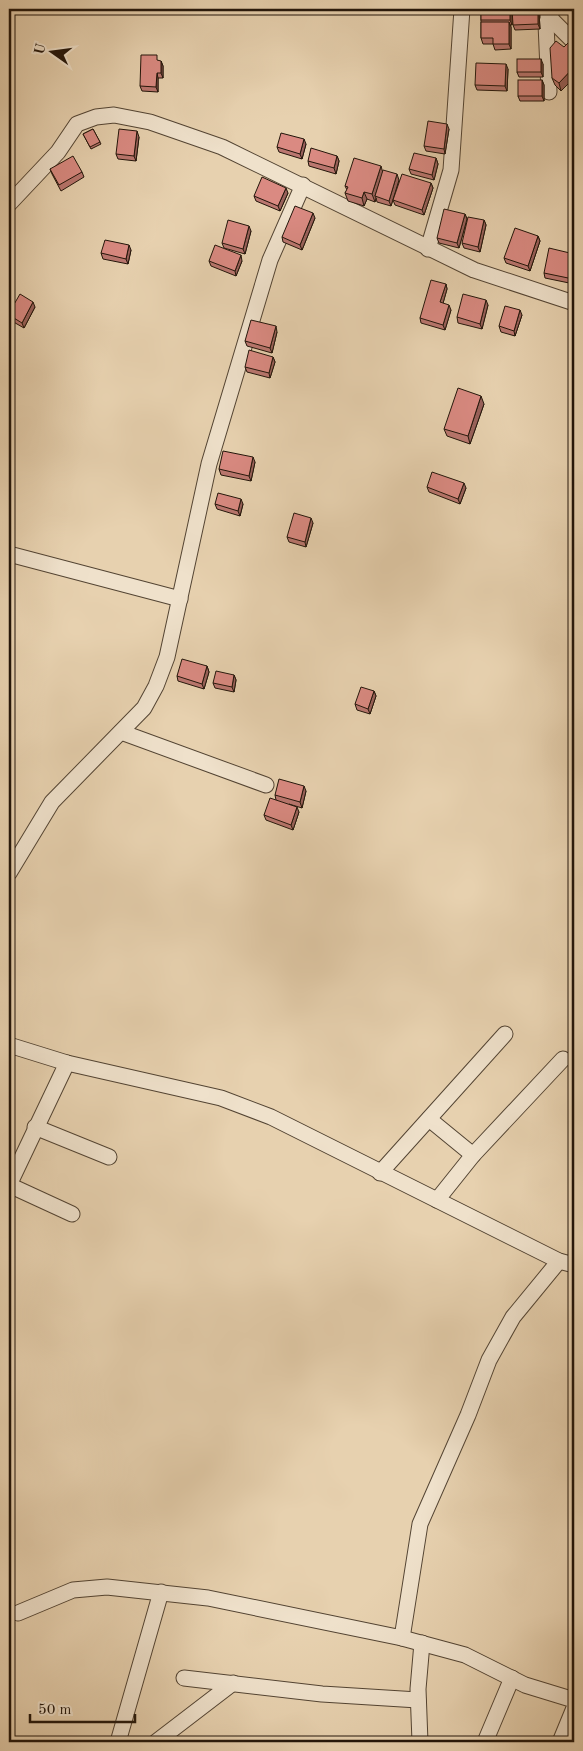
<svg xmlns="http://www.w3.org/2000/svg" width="583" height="1751" font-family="'Old Standard TT',serif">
<rect width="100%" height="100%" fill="#e7d1af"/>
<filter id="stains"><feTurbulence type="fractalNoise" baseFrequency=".004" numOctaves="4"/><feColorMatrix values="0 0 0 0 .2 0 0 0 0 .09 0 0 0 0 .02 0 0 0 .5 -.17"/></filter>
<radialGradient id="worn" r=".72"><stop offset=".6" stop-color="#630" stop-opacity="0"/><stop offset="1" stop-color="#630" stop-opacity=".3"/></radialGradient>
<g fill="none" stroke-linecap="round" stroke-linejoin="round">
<g stroke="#534433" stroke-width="17">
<g id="minor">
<path d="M548,16L574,42"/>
<path d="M549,92L546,24L553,9"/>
<path d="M9,204L58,152L77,124L96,117L114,115L150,122L222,147L474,270L574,303"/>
<path d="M428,249L451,170L462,9"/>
<path d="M9,554L180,599"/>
<path d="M121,732L266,785"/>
<path d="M9,873L52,802L144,708L156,686L167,657L209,464L270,260L303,185"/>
<path d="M9,1045L67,1063L221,1098L271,1117L559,1261L574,1265"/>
<path d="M429,1119L473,1155"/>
<path d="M35,1127L109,1157"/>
<path d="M380,1173L505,1034"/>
<path d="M9,1185L67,1063"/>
<path d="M9,1185L72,1214"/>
<path d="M437,1200L473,1155L563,1059"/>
<path d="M18,1613L73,1590L107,1587L208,1598L402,1638L420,1524L468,1415L489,1360L513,1317L559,1261"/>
<path d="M402,1638L465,1655L525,1685L574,1700"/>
<path d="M184,1678L322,1694L418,1700"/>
<path d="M118,1742L161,1592"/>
<path d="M156,1742L233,1683"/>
<path d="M420,1742L418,1689L422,1643"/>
<path d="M485,1742L512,1678"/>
<path d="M560,1742L574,1708"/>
</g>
</g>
<use href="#minor" stroke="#efe1cb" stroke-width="15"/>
</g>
<g fill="#bb7770" stroke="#22150a">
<path d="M481,9H512V25H510L511,27V49L495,50L493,44H483L481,38Z"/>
<path d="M512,9H538L539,12L540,29L515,30L513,25Z"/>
<path d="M574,43V78L561,91L555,85L552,78L564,47Z"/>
<path d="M161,61L163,66V78H158V92L142,91L140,86Z"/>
<path d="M543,64V77H519L517,72Z"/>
<path d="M508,69L507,91L477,90L475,85Z"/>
<path d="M542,80L544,85V101H520L518,96Z"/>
<path d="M93,129L101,144L91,149L83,134Z"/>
<path d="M449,129L445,154L426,151L424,146Z"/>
<path d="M139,137L136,161L118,159L116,154Z"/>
<path d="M306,144L302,159L279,152L277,147Z"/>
<path d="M337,156L339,161L336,174L309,166L308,161Z"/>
<path d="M436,158L438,164L434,180L411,174L409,169Z"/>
<path d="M50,169L82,172L84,177L61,191L52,174Z"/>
<path d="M383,172L399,180L391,206L377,202L376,198L375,202L367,199L364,206L348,201L345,193L347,190L345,186Z"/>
<path d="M431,183L433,188L424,215L395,205L393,200Z"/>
<path d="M288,193L280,211L256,201L254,196Z"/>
<path d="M465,214L467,219L459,248L439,243L437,238Z"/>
<path d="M315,218L302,250L283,242L282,237Z"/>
<path d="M484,220L486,225L480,252L464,248L462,243Z"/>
<path d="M251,231L245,254L224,248L222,243Z"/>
<path d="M538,236L540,241L530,271L506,263L504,258Z"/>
<path d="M131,250L128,264L103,259L101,253Z"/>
<path d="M574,254V284L545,278L544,273Z"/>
<path d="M209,261H242L236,276L211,266Z"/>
<path d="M446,284L447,289L443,303L451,310L445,330L421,323L420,318Z"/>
<path d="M488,305L482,329L458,323L457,317Z"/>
<path d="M35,307L24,328L10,320L9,313Z"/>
<path d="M522,315L515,336L501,332L499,326Z"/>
<path d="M277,332L272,353L247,346L245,341Z"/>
<path d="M273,357L275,362L270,378L247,372L245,367Z"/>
<path d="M484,404L470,444L447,436L444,429Z"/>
<path d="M255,462L251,481L221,475L219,469Z"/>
<path d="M427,487L466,488L460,504L429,492Z"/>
<path d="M215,504H243L240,516L217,509Z"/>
<path d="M313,523L306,547L289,542L287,537Z"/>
<path d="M207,666L209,672L204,689L178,681L177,676Z"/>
<path d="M234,675L236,680L234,692L215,688L213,683Z"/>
<path d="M374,691L376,696L370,714L357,710L355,704Z"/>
<path d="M306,791L302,808L289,804L299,812L293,830L266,820L264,815L276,800L275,795Z"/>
</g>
<g fill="#99615b" stroke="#22150a">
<path d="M510,9H512V25L510,20Z"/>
<path d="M538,9L539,12L540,29L538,24Z"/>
<path d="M509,22L511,27V49L509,44Z"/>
<path d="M541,59L543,64V77L541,72Z"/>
<path d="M161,61L163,66V78L161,73Z"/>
<path d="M506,64L508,69L507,91L505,86Z"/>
<path d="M574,67V78L561,91L559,83Z"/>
<path d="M157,73L158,78V92L156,87Z"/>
<path d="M542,80L544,85V101L542,96Z"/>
<path d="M447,124L449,129L445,154L444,149Z"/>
<path d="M137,131L139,137L136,161L134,156Z"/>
<path d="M304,139L306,144L302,159L300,154Z"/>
<path d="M337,156L339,161L336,174L334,168Z"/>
<path d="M436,158L438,164L434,180L432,175Z"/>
<path d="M381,166L383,173L375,196L376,198L375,202L372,194Z"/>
<path d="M397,174L399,180L391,206L389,201Z"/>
<path d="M431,183L433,188L424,215L422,210Z"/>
<path d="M286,188L288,193L280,211L278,206Z"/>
<path d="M364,192L367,199L364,206L362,198Z"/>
<path d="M313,213L315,218L302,250L300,245Z"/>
<path d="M465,214L467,219L459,248L457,243Z"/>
<path d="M484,220L486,225L480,252L478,247Z"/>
<path d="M249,226L251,231L245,254L243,249Z"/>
<path d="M538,236L540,241L530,271L528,266Z"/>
<path d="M129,245L131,250L128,264L126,259Z"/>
<path d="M241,255L242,261L236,276L235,271Z"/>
<path d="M446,284L447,289L442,307L440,302Z"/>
<path d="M486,300L488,305L482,329L480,324Z"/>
<path d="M33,302L35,307L24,328L22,323Z"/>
<path d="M449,305L451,310L445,330L443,325Z"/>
<path d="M520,310L522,315L515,336L514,331Z"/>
<path d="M276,326L277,332L272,353L270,348Z"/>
<path d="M273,357L275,362L270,378L269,373Z"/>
<path d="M481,396L484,404L470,444L468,436Z"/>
<path d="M253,457L255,462L251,481L249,476Z"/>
<path d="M464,483L466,488L460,504L458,499Z"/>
<path d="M241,499L243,504L240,516L238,511Z"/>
<path d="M311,518L313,523L306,547L305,542Z"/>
<path d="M207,666L209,672L204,689L202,684Z"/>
<path d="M234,675L236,680L234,692L232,687Z"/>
<path d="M374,691L376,696L370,714L368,709Z"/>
<path d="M304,786L306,791L302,808L300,802Z"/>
<path d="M297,807L299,812L293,830L291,825Z"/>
</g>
<g fill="#da8a82" stroke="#22150a">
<rect x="481" y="9" width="29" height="11"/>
<path d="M512,9H538V24L513,25Z"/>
<path d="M481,22H509V44H493V38H481Z"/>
<path d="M571,40L574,43V67L559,83L552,78L550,48L556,41L564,47Z"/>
<path d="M141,55H157V60L161,61V73H157L156,87L140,86Z"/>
<rect x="517" y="59" width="24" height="13"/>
<path d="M476,63L506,64L505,86L475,85Z"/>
<rect x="518" y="80" width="24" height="16"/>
<path d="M428,121L447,124L444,149L424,146Z"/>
<path d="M93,129L100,142L90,147L83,134Z"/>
<path d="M119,129L137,131L134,156L116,154Z"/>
<path d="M281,133L304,139L300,154L277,147Z"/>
<path d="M311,148L337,156L334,168L308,161Z"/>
<path d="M414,153L436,158L432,175L409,169Z"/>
<path d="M73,156L82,172L59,185L50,169Z"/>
<path d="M354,158L381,166L372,194L364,192L362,198L345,193L348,187L345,186Z"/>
<path d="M383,170L397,174L389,201L375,196Z"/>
<path d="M402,174L431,183L422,210L393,200Z"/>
<path d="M262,177L286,188L278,206L254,196Z"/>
<path d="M295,206L313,213L300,245L282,237Z"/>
<path d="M444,209L465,214L457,243L437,238Z"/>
<path d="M468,217L484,220L478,247L462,243Z"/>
<path d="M228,220L249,226L243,249L222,243Z"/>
<path d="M515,228L538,236L528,266L504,258Z"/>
<path d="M105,240L129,245L126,259L101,253Z"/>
<path d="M215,245L241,255L235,271L209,261Z"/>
<path d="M549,248L574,254V275L573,279L544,273Z"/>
<path d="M431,280L446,284L440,302L449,305L443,325L420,318Z"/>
<path d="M20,294L33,302L22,323L9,315V313Z"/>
<path d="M463,294L486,300L480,324L457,317Z"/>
<path d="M505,306L520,310L514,331L499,326Z"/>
<path d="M251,320L276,326L270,348L245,341Z"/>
<path d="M249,350L273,357L269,373L245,367Z"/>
<path d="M458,388L481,396L468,436L444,429Z"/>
<path d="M574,414V425L572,424Z"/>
<path d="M223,451L253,457L249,476L219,469Z"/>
<path d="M432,472L464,483L458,499L427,487Z"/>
<path d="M218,493L241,499L238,511L215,504Z"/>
<path d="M294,513L311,518L305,542L287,537Z"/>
<path d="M182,659L207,666L202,684L177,676Z"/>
<path d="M216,671L234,675L232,687L213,683Z"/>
<path d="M361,687L374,691L368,709L355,704Z"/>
<path d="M279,779L304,786L300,802L275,795Z"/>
<path d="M270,798L297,807L291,825L264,815Z"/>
</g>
<rect width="583" height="1751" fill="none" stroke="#e7d1af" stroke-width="30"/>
<rect x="10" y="10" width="563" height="1731" fill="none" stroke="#22150a" stroke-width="2.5"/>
<rect x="15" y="15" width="553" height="1721" fill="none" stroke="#22150a"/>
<g transform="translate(52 52) rotate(284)" stroke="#efe1cb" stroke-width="4" paint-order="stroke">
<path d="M0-4L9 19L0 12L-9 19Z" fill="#22150a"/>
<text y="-8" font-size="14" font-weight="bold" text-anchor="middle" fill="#22150a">U</text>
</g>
<path d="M30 1714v8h105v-8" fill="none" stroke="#22150a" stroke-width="2.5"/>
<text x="38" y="1714" font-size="15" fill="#22150a" stroke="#efe1cb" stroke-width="4" paint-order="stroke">50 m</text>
<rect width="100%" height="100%" filter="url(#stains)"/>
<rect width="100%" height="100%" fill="url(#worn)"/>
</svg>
